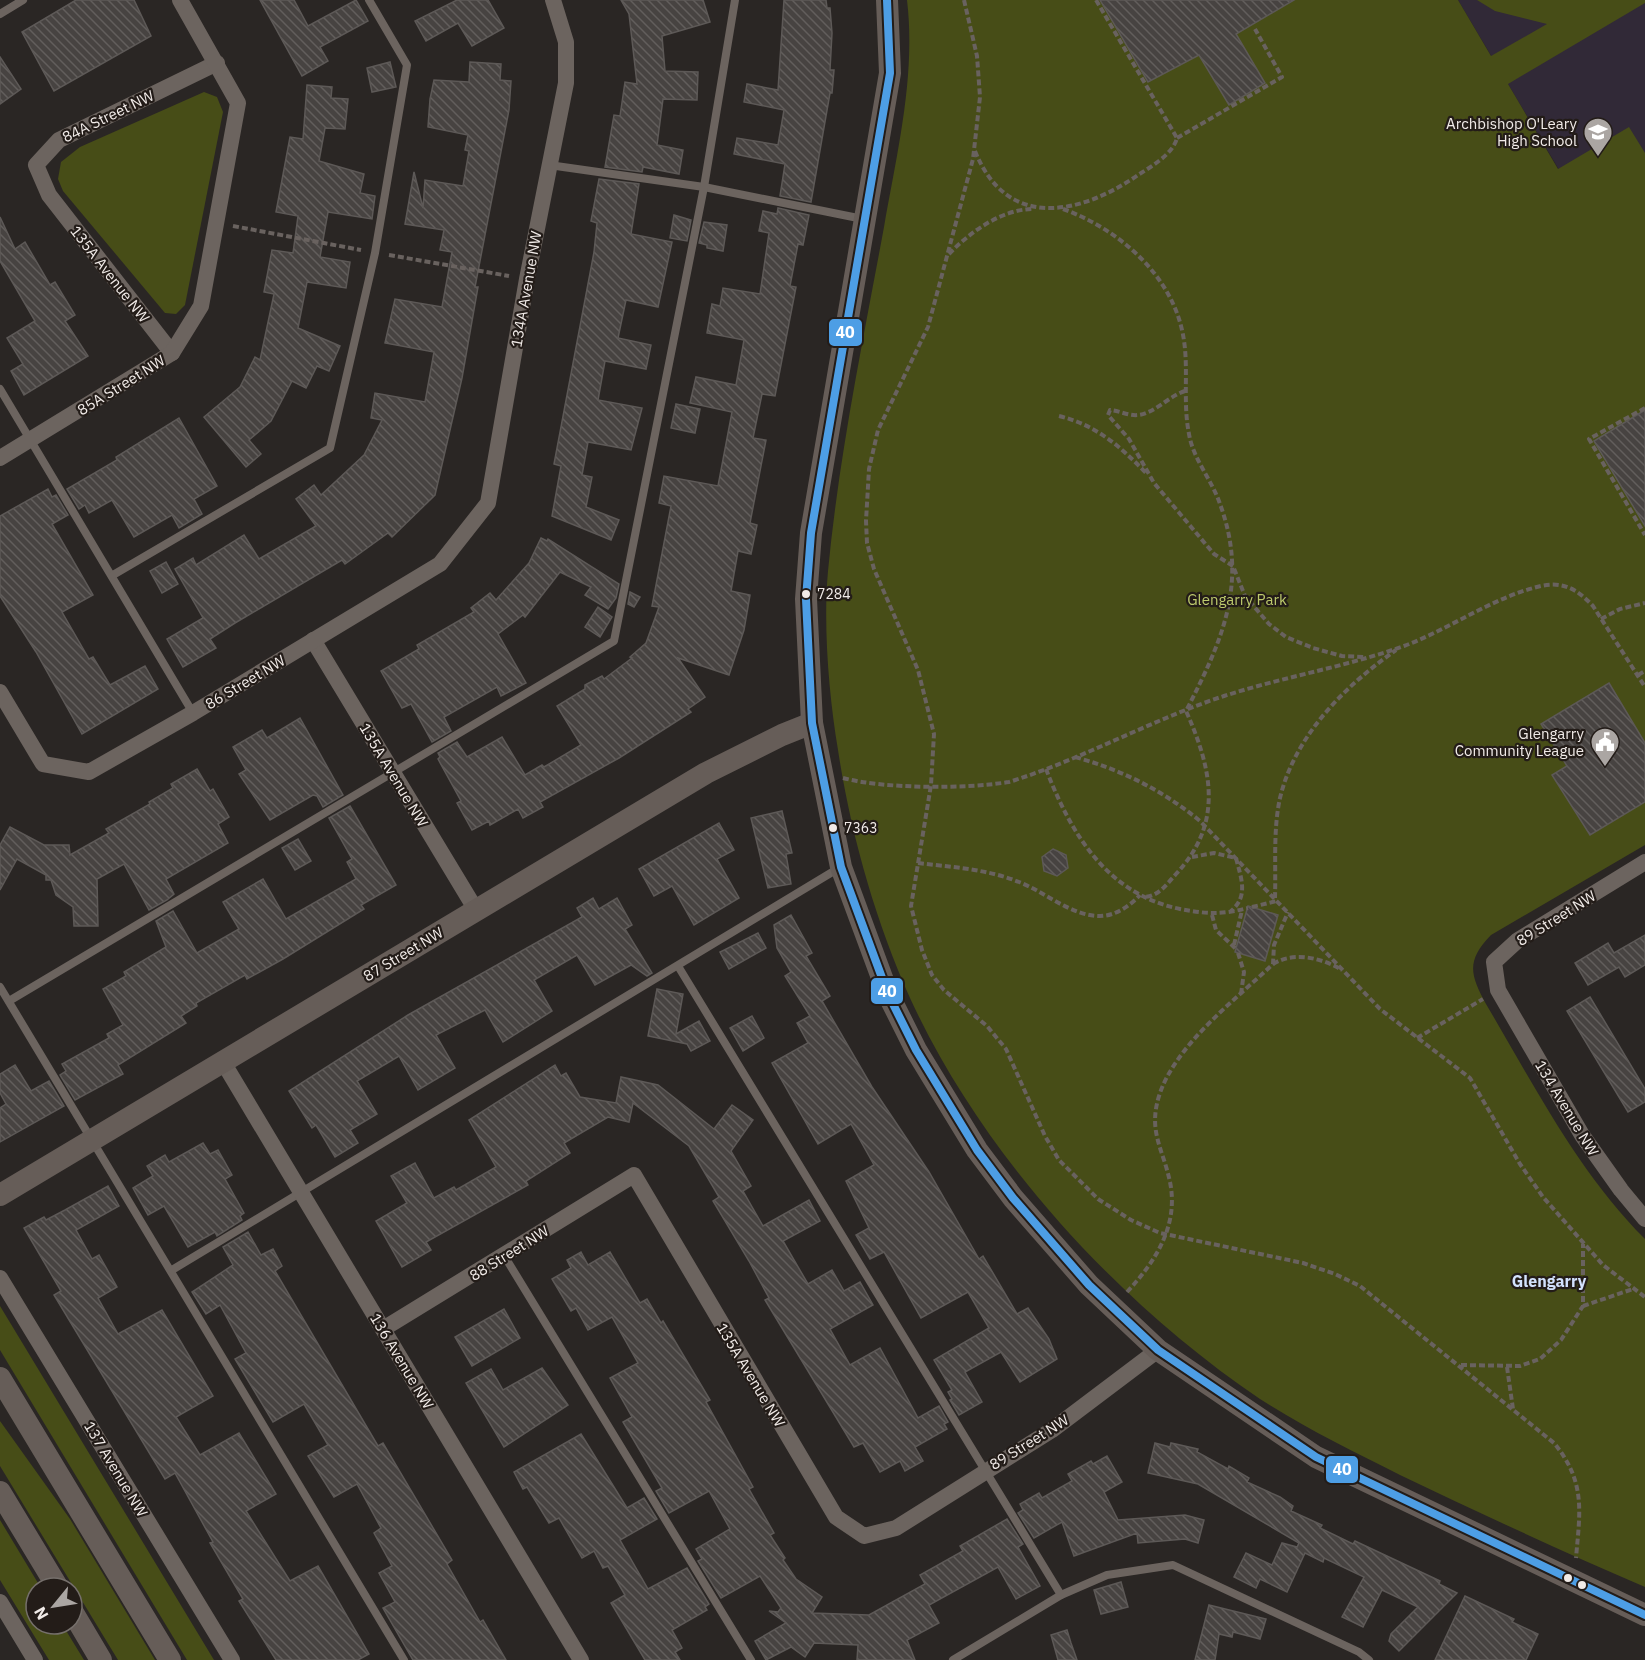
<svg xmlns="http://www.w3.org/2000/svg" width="1645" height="1660" font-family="'IBM Plex Sans',sans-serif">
<defs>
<pattern id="building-back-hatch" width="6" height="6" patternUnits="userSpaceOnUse" patternTransform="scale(1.5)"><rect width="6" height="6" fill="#474341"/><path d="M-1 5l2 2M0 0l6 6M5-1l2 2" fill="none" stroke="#625e5c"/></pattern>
</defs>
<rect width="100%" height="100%" fill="#2a2624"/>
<path fill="#312937" d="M1458,0H1645V314Z"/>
<g fill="#474d17">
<path d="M907,0H1458L1491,56L1547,24L1495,11L1477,0H1645V3L1508,84L1558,169L1629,127L1645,153V845L1491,935C1466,961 1470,974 1486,1004C1534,1085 1578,1172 1645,1239V1587C1562,1551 1481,1514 1400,1475C1352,1451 1305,1428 1260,1399C1118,1303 982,1155 910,998C875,919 851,835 838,750C829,696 823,626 828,571C839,455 863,341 884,227C897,152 916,76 907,0Z"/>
<path d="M204,92L217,97L223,112L185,305L176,314L165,313L63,191L58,179L61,162L80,147Z"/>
<path d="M0,1306L214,1660H187L0,1350Z"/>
<path d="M0,1421L70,1519L155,1660H118L0,1466Z"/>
<path d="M0,1520L41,1588H36V1624H62L84,1660H49L0,1580Z"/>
</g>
<g fill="url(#building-back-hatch)" stroke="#5d5957" stroke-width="1.5">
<path d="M76,0H134L151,36L54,91L22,32Z"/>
<path d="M260,0H294L308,26L356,0L368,21L320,47L328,61L302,76Z"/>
<path d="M457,0H488L504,28L472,46L458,23L426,41L415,21Z"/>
<path d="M621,0H703L710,22L662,36L665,71L698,72L697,100L663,99L657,145L683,150L679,174L643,167L642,172L605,167L614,115L620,116L625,82L637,84L629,14Z"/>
<path d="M784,0H826L827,8H830L832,33L830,70H834L832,93H830L811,202L780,196L785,164L734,154L737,138L778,145L784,110L744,102L747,84L778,90Z"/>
<path d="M1100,0H1294L1236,34L1265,83L1229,105L1199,55L1148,82Z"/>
<path d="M0,57L21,89L0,104Z"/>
<path d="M390,62L396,87L372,92L367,68Z"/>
<path d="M470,62L501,64L500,80L511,81L509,110L475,287H478L462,378L435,495L392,537L388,533L345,564L342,560L235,623L210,639L216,648L183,667L167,639L203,618L175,569L193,558L196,565L244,535L259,559L316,526L296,499L314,485L321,495L364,455L382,420L371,418L375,393L425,402L434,352L385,343L395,299L442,307L452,252L440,250L444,230L405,224L414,172L423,208L425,180L463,186L469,151L465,150L468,135L428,127L430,99L434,80L469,82Z"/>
<path d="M307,85L332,87L331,98L348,99L345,129L325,128L319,161L364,174L360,193L375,196L372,219L328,212L320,257L350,262L346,288L307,282L298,328L340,346L329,371L317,366L306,388L292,381L271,421L249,440L261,454L246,467L204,417L240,387L255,357L260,360L274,294L264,292L272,250L293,253L298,216L276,212L290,137L303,139Z"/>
<path d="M599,179L639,184L631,234L672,242L658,307L626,300L618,338L651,345L646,369L605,361L598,400L642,408L631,450L588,442L582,475L592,477L586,507L619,520L611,540L552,516L561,466L554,464L594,252L597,223L591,221Z"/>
<path d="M778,208L809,215L803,245L798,244L790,286L796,287L775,396L762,394L753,438L766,440L750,523L757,525L751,554L738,551L731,591L750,595L744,630L729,675L678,658L705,697L688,709L691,712L619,758L540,802L543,807L523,818L518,809L490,825L489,821L472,830L457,803L461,801L438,759L440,757L438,753L457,742L467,757L502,737L525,775L542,765L544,767L581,745L557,706L585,689V685L602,676L604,679L632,658L630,657L646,643L659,607L652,606L671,506L659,503L664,476L718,486L732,412L690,403L696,377L736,385L744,340L707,333L712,304L720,306L723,288L760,294L769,233L759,231L763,211L777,214Z"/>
<path d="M674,215L691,220L687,241L670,238Z"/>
<path d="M0,217L15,249L25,242L50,285L55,282L75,315L65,321L88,356L24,395L11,371L23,364L7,338L35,321L0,261Z"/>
<path d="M704,222L727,225L723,251L707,248V245L699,243Z"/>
<path d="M676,404L700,409L695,433L671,428Z"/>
<path d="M1645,410V526L1594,441Z"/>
<path d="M179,418L217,486L194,499L202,514L179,528L172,515L134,537L112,500L89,513L85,505L79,509L67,489L117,460L116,457Z"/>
<path d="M48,489L52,497L56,495L68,515L52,524L93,595L62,612L89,659L93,657L110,685L145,666L158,689L82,734L36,652L0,596V516Z"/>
<path d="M541,538L547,541L548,539L619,584L616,598L608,609L585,595L591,587L560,572L525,617L523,615L498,634L526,683L501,696L497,687L444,717L451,731L432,742L411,704L402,708L381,671L419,649L417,645L474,612L471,608L490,593L496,600L529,563Z"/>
<path d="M166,562L178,584L162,593L150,571Z"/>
<path d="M630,592L640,597L634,607L628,604Z"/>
<path d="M598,607L612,617L600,637L585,627Z"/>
<path d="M1609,683L1645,743V802L1590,835L1552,775L1567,766L1541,724Z"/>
<path d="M300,718L343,795L323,807L317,796L313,795L270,820L239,774L246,770L233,747L262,730L267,738Z"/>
<path d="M197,769L210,791L213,789L229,817L218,824L228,843L166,879L174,894L167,900L149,910L124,864L97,879L98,926H74L73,907L56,895L51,880H46V875L17,859L0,890V845L10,827L44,845H69L70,855L109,833L106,829L150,804L149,802L173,788L171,784Z"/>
<path d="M350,806L396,885L361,905L364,909L283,959L247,979L245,975L196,1003L197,1006L181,1016L186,1023L118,1065L123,1074L75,1100L60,1075L66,1071L62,1064L109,1038L107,1034L123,1025L103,989L126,976L124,972L166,947L156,921L173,911L197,953L239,929L223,902L263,879L286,919L356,879L347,862L352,859L329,818Z"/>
<path d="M782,811L792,853L786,854L791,884L768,888L751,818Z"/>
<path d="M719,823L734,850L717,859L739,898L694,925L672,886L654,896L639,869Z"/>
<path d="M298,839L311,861L295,870L282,848Z"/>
<path d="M1053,849L1066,855L1068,868L1057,876L1044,871L1042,857Z"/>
<path d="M593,898L599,909L617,898L632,925L625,929L652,973L647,976L631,965L595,985L577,955L534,980L552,1011L503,1042L485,1010L436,1035L455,1068L418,1090L399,1056L357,1081L377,1114L350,1130L358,1143L335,1157L316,1125L312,1128L289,1091L408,1015L582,917L577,908Z"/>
<path d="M1248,906L1278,915L1265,961L1235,952Z"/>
<path d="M791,915L812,953L806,956L830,996L822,1001L872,1087L929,1172L979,1259L983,1256L1017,1314L1028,1308L1049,1339L1057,1359L1020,1382L1001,1352L965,1372L982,1402L959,1415L950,1400L952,1399L948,1392L952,1390L934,1360L989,1328L968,1292L921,1318L884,1252L870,1259L856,1235L869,1228L846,1181L874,1165L869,1156L851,1124L818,1144L772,1063L808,1043L797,1023L810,1016L785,976L791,972L777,948L774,925Z"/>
<path d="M758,933L766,948L729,969L720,952Z"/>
<path d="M1645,935V965L1625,977L1619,967L1588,985L1575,963L1608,943L1614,953Z"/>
<path d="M657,989L683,994L676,1034L699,1021L710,1041L691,1051L687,1044L648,1036Z"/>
<path d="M1590,997L1645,1089V1102L1628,1112L1567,1011Z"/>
<path d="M752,1016L764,1038L743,1051L730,1028Z"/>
<path d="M15,1065L31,1091L49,1081L64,1106L0,1142V1108L6,1104L0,1093V1074Z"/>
<path d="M555,1065L561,1076L566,1073L580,1097L616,1103L621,1077L658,1085L714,1129L732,1105L753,1120L731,1151L751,1186L743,1191L763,1226L809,1200L820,1221L783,1241L808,1284L832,1270L844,1291L860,1282L873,1305L830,1329L850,1365L880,1348L918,1418L939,1406L948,1422L944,1424L947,1429L915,1447L923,1461L905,1471L900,1461L880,1472L863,1443L854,1447L765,1300L769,1298L749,1261L713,1201L719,1197L689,1146L633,1103L629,1122L608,1117L564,1143L570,1153L526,1181L528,1185L426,1242L431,1250L402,1267L376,1221L407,1203L391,1176L415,1163L434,1198L454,1187L456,1190L496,1167L469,1120Z"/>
<path d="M203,1143L210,1154L218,1150L232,1175L225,1179L244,1213L240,1216L242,1220L217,1236L215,1232L188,1247L164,1206L148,1215L133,1188L153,1176L147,1166L165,1155L169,1162Z"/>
<path d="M108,1186L119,1206L76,1230L92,1259L99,1255L117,1287L98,1298L118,1334L162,1310L213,1396L176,1417L200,1455L239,1433L276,1494L246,1511L290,1581L318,1566L369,1654L358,1660H276L239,1601L243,1599L210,1543L213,1542L175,1473L165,1479L54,1295L61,1291L24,1228L44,1217L46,1220L65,1210Z"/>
<path d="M248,1232L261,1255L273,1249L282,1266L275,1271L378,1446L383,1443L452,1560L447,1564L480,1622L483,1620L506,1660H413L383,1608L395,1602L379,1573L392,1566L374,1533L381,1528L357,1484L334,1497L308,1456L328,1445L304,1404L273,1422L235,1359L246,1353L220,1305L206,1314L192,1292L233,1265L223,1247Z"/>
<path d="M581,1252L588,1265L610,1252L640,1303L647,1299L661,1323L663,1321L710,1400L706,1402L753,1487L749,1489L774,1533L770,1535L785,1558L783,1560L796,1579L822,1597L812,1613L869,1615L925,1584L920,1575L963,1551L960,1546L1007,1519L1023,1544L1018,1547L1040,1586L1016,1599L998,1567L929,1605L939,1623L907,1640L915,1660H857L858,1645L814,1643L805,1657L791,1647L766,1660L755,1641L786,1623L769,1611L778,1612L781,1608L760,1576L721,1598L698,1561L702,1559L696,1549L730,1529L709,1491L669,1513L656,1491L662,1488L623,1422L632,1417L610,1378L638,1363L612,1317L588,1330L576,1308L571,1311L552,1279L571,1268L567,1260Z"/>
<path d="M504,1309L520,1338L472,1366L455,1337Z"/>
<path d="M542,1368L568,1405L504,1447L466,1383L491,1369L503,1390Z"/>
<path d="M581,1434L627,1508L644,1498L657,1519L620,1540L648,1589L687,1568L709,1604L705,1607L707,1610L672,1630L682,1648L675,1652L680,1660H645L611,1603L625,1595L608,1566L603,1568L594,1551L582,1558L559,1518L549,1523L527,1487L523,1489L514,1472Z"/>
<path d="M1155,1443L1170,1447L1171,1443L1198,1449L1197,1452L1228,1469L1229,1466L1249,1478L1247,1482L1280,1497L1293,1506L1291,1511L1322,1525L1320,1528L1353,1544L1355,1541L1440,1581L1439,1584L1457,1593L1399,1651L1389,1641L1391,1634L1418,1607L1382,1590L1363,1627L1353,1622L1342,1617L1364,1577L1324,1558L1323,1562L1305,1553L1287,1592L1260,1579L1256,1588L1234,1577L1246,1553L1272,1565L1282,1543L1297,1547L1299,1543L1198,1484L1148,1473Z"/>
<path d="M1107,1456L1122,1482L1104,1492L1118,1520L1185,1515L1204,1520L1198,1543L1185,1539L1138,1543L1137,1533L1074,1556L1062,1522L1034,1538L1018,1513L1023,1510L1020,1504L1039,1493L1042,1498L1072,1481L1068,1474L1091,1461L1093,1464Z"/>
<path d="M1121,1582L1128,1607L1101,1614L1094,1590Z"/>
<path d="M1465,1596L1514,1619L1512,1622L1538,1634L1526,1660H1435Z"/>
<path d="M1209,1605L1266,1619L1260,1639L1233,1632L1232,1637L1219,1634L1215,1660H1195Z"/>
<path d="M1067,1630L1071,1643L1077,1660H1058L1051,1635Z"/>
</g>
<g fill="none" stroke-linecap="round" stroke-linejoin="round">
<g stroke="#69625f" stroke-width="4" stroke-dasharray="6 3" stroke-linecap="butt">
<path d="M964,0L977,56L980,97L973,159L928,327L878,430L869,469L866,521L867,543L874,569L918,670L934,734L931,785L911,906L922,950L932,975L944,990L987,1026L1006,1049L1045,1136L1059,1160L1098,1199L1131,1220L1160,1233L1303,1263L1335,1274L1360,1286L1554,1443C1586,1482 1580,1511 1576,1558"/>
<path d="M1177,138L1282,77L1255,29"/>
<path d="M975,151C1007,231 1080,215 1138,175C1152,166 1173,154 1177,138L1096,0"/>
<path d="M1063,209C1116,228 1169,272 1182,330C1190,364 1182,399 1189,434C1193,459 1212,480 1220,504C1249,583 1222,641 1186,711C1212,769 1224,823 1176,874C1166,885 1158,897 1143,897"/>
<path d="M233,226L361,250"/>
<path d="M949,254C970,232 1002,209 1033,209"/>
<path d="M389,255L509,276"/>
<path d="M1185,391C1169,396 1155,413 1138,415C1129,416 1120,411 1110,410L1108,415L1129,439L1154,483L1214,554L1233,566L1245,596L1269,624L1286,637L1313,648L1342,656L1364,657"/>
<path d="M1645,408L1589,439L1645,535"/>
<path d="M1059,416C1096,425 1120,446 1146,473"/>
<path d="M1601,619L1620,609L1645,603"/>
<path d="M1638,675L1645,671"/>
<path d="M1075,757C1122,770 1162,790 1200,821L1380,1009L1470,1078L1520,1164L1543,1197L1603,1265L1645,1297"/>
<path d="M1046,769C1071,834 1107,894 1180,909C1207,914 1220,915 1248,908"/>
<path d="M843,778C884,789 966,789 1009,782C1083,759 1151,720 1224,696C1283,677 1345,667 1404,646C1450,629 1493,597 1541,586C1564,581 1578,590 1593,606L1645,687"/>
<path d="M1192,857L1214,853L1236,858C1241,878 1249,896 1231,911"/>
<path d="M918,863C951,867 987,869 1019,882C1045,892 1071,916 1100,916C1115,916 1130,906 1140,895"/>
<path d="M1275,898C1276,865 1273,830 1280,798C1295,735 1345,686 1396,650"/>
<path d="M1252,907L1277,901"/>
<path d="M1212,915L1216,930L1236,949"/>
<path d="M1234,945L1242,910"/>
<path d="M1238,953L1244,972L1241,994"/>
<path d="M1273,964C1294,951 1322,958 1342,970"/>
<path d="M1417,1038L1483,999"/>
<path d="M1127,1292C1155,1262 1179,1226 1170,1182C1163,1148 1147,1131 1160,1093C1177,1044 1235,1000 1273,964L1274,945L1288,912"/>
<path d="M1583,1306L1633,1289"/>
<path d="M1461,1365L1520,1366L1540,1359L1561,1340L1583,1306V1244"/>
<path d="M1507,1367L1513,1409"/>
</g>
<g stroke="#6c645f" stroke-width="8">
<path d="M0,14L23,0"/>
<path d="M549,165L704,187L863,219"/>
<path d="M0,389L193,713"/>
<path d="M113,575L330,448L375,253L407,65L369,0"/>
<path d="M678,966L1061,1595"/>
<path d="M0,987L404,1660"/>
<path d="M9,1001L614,641L704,187L735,0"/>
<path d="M505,1257L751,1660"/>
<path d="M172,1270L839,868"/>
<path d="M953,1660L1061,1595L1107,1575L1173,1565L1359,1652L1369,1660"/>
</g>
<g stroke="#6c645f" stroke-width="16">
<path d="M172,353L49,195L36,165L59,140L217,63"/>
<path d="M0,458L172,353L201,306L238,103L180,0"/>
<path d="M313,640L476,910"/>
<path d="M0,692L43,764L89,772L193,713L440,564L488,503L527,279L566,83V42L553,0"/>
<path d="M1645,862L1518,940L1494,962L1498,990L1582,1135L1621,1190L1645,1219"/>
<path d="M223,1062L581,1660"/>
<path d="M0,1278L232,1660"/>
<path d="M383,1329L634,1175L836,1517L864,1536L896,1528L1052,1430L1158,1350"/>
<path d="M0,1602L35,1660"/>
</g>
<g stroke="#665d58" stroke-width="22">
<path d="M887,0L890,73L811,533L806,599L812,723L841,867L888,994L916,1050L977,1150L1013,1198L1089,1285L1158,1350L1316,1457L1645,1615"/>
<path d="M0,1195L706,773L782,735L812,723"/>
<path d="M0,1378L170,1660"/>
<path d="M0,1492L58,1588"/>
<path d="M72,1611L101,1660"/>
</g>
<g stroke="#231c18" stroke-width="12">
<path id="bus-1" d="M887,0L890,73L811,533L806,599L812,723L841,867L888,994L916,1050L977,1150L1013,1198L1089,1285L1158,1350L1316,1457L1645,1615"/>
</g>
<use href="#bus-1" stroke="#4d9ee5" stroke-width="8"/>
</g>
<defs>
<g id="school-pin" transform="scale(1.5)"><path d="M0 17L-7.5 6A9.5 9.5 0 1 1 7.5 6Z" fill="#aba6a3" stroke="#231c18"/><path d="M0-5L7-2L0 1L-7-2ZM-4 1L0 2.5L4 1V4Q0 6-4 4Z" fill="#fff"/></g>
<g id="civic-pin" transform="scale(1.5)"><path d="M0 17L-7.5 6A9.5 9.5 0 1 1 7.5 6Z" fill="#aba6a3" stroke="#231c18"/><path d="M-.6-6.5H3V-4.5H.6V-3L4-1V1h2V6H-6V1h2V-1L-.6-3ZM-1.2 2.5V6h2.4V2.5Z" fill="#fff"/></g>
</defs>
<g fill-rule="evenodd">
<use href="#school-pin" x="1598" y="132"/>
<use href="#civic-pin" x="1605" y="742"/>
</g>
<g fill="#f1ebe8" stroke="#231c18" stroke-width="2">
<circle cx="806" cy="594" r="5"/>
<circle cx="833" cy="828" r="5"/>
<circle cx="1568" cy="1578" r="5"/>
<circle cx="1582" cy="1585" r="5"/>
</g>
<g text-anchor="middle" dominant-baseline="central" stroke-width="4.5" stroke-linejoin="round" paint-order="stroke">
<g font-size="14" fill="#f1ebe8" stroke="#231c18" text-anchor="start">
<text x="817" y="594">7284</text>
<text x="844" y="828">7363</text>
</g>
<g font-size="15" fill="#f1ebe8" stroke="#231c18">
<text transform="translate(108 116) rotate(-26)">84A Street NW</text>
<text transform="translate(110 274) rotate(52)">135A Avenue NW</text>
<text transform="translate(526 289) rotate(-80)">134A Avenue NW</text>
<text transform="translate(121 385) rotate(-32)">85A Street NW</text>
<text transform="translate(245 682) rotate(-31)">86 Street NW</text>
<text transform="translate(394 775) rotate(59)">135A Avenue NW</text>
<text transform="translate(1556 918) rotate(-32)">89 Street NW</text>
<text transform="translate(403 954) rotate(-31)">87 Street NW</text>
<text transform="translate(1567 1108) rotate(59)">134 Avenue NW</text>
<text transform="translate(509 1253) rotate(-32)">88 Street NW</text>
<text transform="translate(402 1361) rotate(59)">136 Avenue NW</text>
<text transform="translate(751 1375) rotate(59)">135A Avenue NW</text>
<text transform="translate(1029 1442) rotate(-32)">89 Street NW</text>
<text transform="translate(116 1469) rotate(59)">137 Avenue NW</text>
</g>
<g font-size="15" fill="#f1ebe8" stroke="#231c18" text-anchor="end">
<text x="1577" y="123">Archbishop O'Leary<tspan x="1577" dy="17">High School</tspan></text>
<text x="1584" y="733">Glengarry<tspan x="1584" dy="17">Community League</tspan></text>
</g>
<g font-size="15" fill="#bdca6d" stroke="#231c18">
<text x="1237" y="599">Glengarry Park</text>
</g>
<g font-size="16" font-weight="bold" fill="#d3e2fd" stroke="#231c18">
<text x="1549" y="1281">Glengarry</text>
</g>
</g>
<g stroke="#231c18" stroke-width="2">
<rect x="828" y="318" width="35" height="29" rx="6" fill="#4d9ee5"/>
<rect x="870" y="977" width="34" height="28" rx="6" fill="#4d9ee5"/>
<rect x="1325" y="1455" width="34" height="29" rx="6" fill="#4d9ee5"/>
</g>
<g font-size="16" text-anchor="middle" font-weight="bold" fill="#fff">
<text x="845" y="338">40</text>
<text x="887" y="997">40</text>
<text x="1342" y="1475">40</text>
</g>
<g transform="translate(54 1606) rotate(240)"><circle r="28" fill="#231c18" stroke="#756f6b" stroke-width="1.5"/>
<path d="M0-4.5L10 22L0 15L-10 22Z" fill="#aba6a3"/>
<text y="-9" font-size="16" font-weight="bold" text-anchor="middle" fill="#f1ebe8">N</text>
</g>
</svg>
